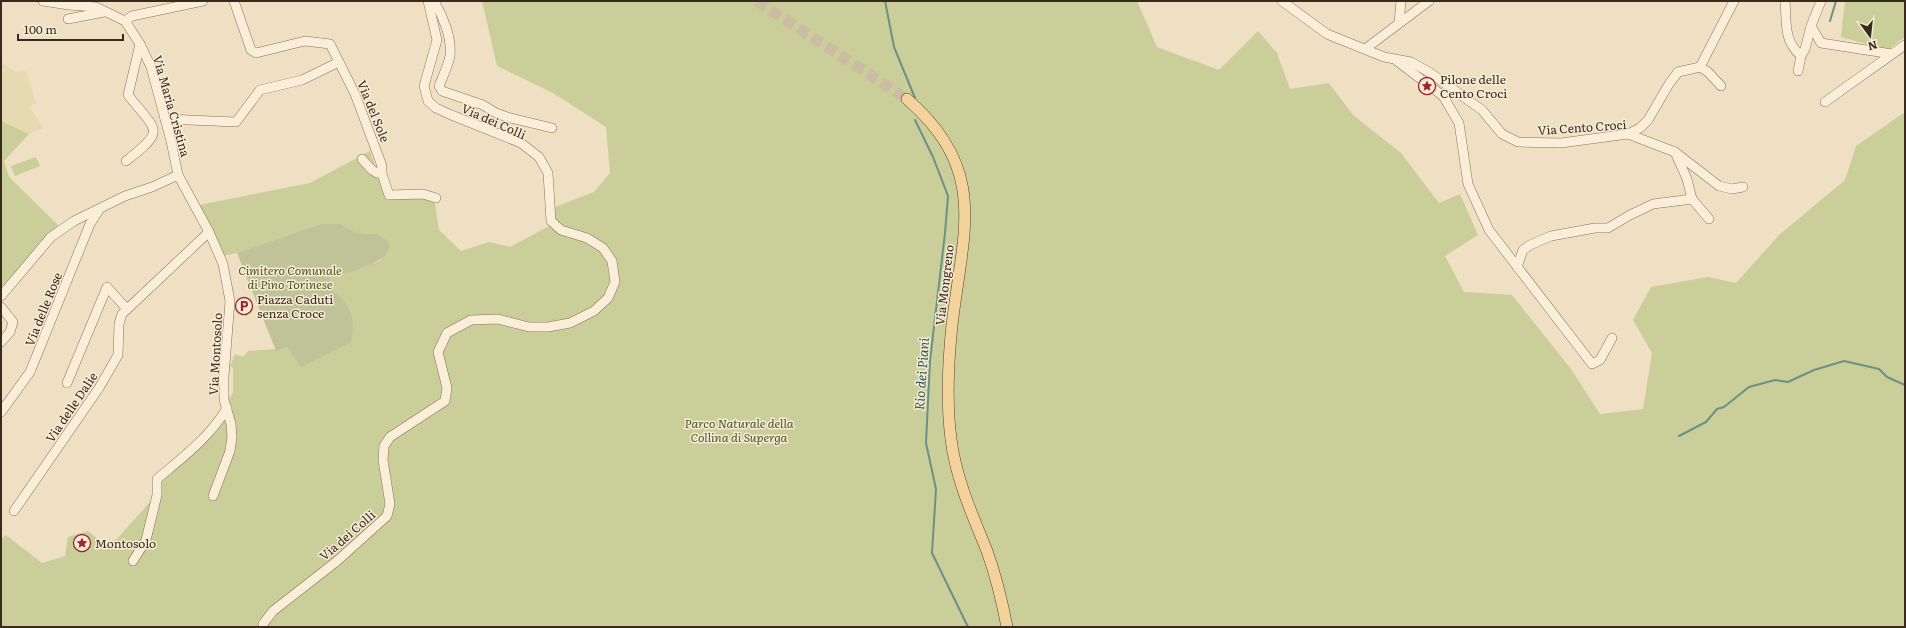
<svg xmlns="http://www.w3.org/2000/svg" width="1906" height="628" font-family="Literata,serif">
<rect width="100%" height="100%" fill="#efe0c4"/>
<path fill="#e5dab1" d="M1,62L16,72L26,71L36,103L29,107L44,128L29,134L1,121Z"/>
<g fill="#cace98">
<path d="M482,1H1137L1157,47L1219,70L1258,31L1277,53L1290,89L1329,83L1353,115L1401,153L1439,203L1460,194L1478,235L1445,256L1464,292L1512,295L1571,369L1600,414L1643,409L1652,353L1633,320L1651,287L1708,277L1736,283L1779,235L1845,180L1856,146L1905,112V627H1V539L6,535L42,563L65,556L68,537L88,531L99,540V545L117,539L157,494L160,485L172,467L209,432L233,392V368L230,366L235,354L243,357L248,351L278,349L330,289V278L379,261L389,252L390,248L388,241L378,234L357,233L341,224H320L237,253L223,256L199,205L310,183L370,151L386,198H434L439,230L461,251L489,242L510,247L555,223L547,210L594,192L610,173L606,127L553,93L497,66Z"/>
<path d="M1845,1H1905V37L1888,50L1841,37Z"/>
<path d="M1,121L29,134L4,161L9,177L58,225L1,288Z"/>
<path d="M36,157L40,166L15,176L11,166Z"/>
</g>
<path fill="#c0c397" d="M320,224H341L357,233L378,234L388,241L390,248C386,264 346,272 330,278V289C351,305 356,316 351,342L301,367L287,347L276,351L237,253Z"/>
<g fill="none" stroke-linecap="round" stroke-linejoin="round">
<g stroke="#6c9186" stroke-width="2">
<path d="M885,1L894,47L915,98"/>
<path d="M1830,21L1836,1"/>
<path d="M915,120L933,157L948,196L945,233L930,361L926,443L936,489L932,553L968,627"/>
<path d="M1679,436L1706,422L1717,409L1724,407L1749,387L1775,380L1788,382L1814,370L1844,361L1879,369L1887,377L1905,385"/>
</g>
<path stroke="#cbbca3" stroke-width="11" stroke-dasharray="11 5.5" stroke-linecap="butt" d="M757,1L907,99"/>
<g stroke="#8b715a" stroke-width="10">
<g id="minor">
<path d="M43,1L69,5L96,7L125,21L140,44L151,67L171,141L178,175L209,232L223,264L230,301L224,376V400L231,424L232,437L230,451L213,496"/>
<path d="M434,1C443,16 452,38 450,56C448,66 443,76 439,86L442,91L483,105L496,113L507,117L552,128"/>
<path d="M1282,1L1327,34L1384,57L1411,62L1429,72L1482,110L1502,134L1518,142L1561,143L1628,134L1675,152L1719,186L1732,189L1743,187"/>
<path d="M1785,1C1787,23 1783,40 1801,56L1805,49L1811,26"/>
<path d="M1821,1L1811,26L1821,43L1892,54"/>
<path d="M68,19L104,12"/>
<path d="M125,21L132,16L203,1"/>
<path d="M1399,23L1401,1"/>
<path d="M1365,49L1429,1"/>
<path d="M1397,61L1443,96L1459,123L1468,184L1489,230L1592,364L1600,360L1612,338"/>
<path d="M339,62L355,94L382,166L381,171L377,173L372,170L362,159"/>
<path d="M1700,67L1734,1"/>
<path d="M1798,71L1801,56"/>
<path d="M1825,102L1905,45"/>
<path d="M165,119L236,122L260,90L302,80L339,62L330,44L305,41L256,53L251,50L234,1"/>
<path d="M1628,134L1640,128L1648,120L1669,84L1678,72L1700,67L1708,72L1721,86"/>
<path d="M126,161C167,129 157,132 128,95L140,44"/>
<path d="M381,171L389,195L423,194L436,198"/>
<path d="M1692,199L1709,219"/>
<path d="M1517,267L1523,250L1530,245L1551,236L1595,228H1608L1630,215L1653,204L1692,199L1687,179L1675,152"/>
<path d="M1,296L51,237L74,221L125,196L152,187L178,175"/>
<path d="M1,307L13,322L10,332L1,342"/>
<path d="M67,383L107,287L127,309"/>
<path d="M1,412L30,372L90,224L99,210"/>
<path d="M14,511L99,388L118,355L119,324L122,314L209,232"/>
<path d="M133,561L146,540L157,495V479C182,458 210,437 227,408"/>
<path d="M263,627V624L273,611L337,561L387,516L390,504L383,460L384,446L390,437L445,401L447,388L438,352L447,333L471,320L498,319L529,327H548L570,323L594,311L608,298L615,282L612,261L603,248L587,238L561,230L551,221L548,173L539,157L521,143L449,114L436,108L428,101L424,86L437,40L428,1"/>
</g>
</g>
<g stroke="#58402e" stroke-width="12">
<path id="major" d="M907,99C989,170 963,231 952,325C948,363 946,401 951,439C956,479 972,514 987,551C996,576 1002,601 1007,627"/>
</g>
<use href="#minor" stroke="#faeed8" stroke-width="9"/>
<use href="#major" stroke="#f3d39b" stroke-width="11"/>
</g>
<defs>
<g id="sight-ring" transform="scale(0.9)"><circle r="9.5" fill="#f6ebd4" stroke="#9b282f" stroke-width="1.5"/><path d="M0-6L1.8-2.2L6-1.7L2.9 1.2L3.7 5.4L0 3.3L-3.7 5.4L-2.9 1.2L-6-1.7L-1.8-2.2Z" fill="#9b282f"/></g>
<g id="parking-ring" transform="scale(0.9)"><circle r="9.5" fill="#f6ebd4" stroke="#9b282f" stroke-width="1.5"/><path d="M-3.5-5.5H1a3.5 3.5 0 0 1 0 7H-1V5.5H-3.5ZM-1-3.4V-.6H.8a1.4 1.4 0 0 0 0-2.8Z" fill="#9b282f"/></g>
</defs>
<g fill-rule="evenodd">
<use href="#sight-ring" x="1427" y="86"/>
<use href="#parking-ring" x="244" y="306"/>
<use href="#sight-ring" x="82" y="543"/>
</g>
<g text-anchor="middle" dominant-baseline="central" stroke-width="3" stroke-linejoin="round" paint-order="stroke">
<g font-size="12" fill="#3a2a1e" stroke="#f6ebd4" text-anchor="start">
<text x="1440" y="79">Pilone delle<tspan x="1440" dy="14">Cento Croci</tspan></text>
<text x="257" y="299">Piazza Caduti<tspan x="257" dy="14">senza Croce</tspan></text>
<text x="95" y="543">Montosolo</text>
</g>
<g font-size="12" fill="#3a2a1e" stroke="#f6ebd4">
<text transform="translate(172 106) rotate(74)">Via Maria Cristina</text>
<text transform="translate(374 111) rotate(68)">Via del Sole</text>
<text transform="translate(494 121) rotate(24)">Via dei Colli</text>
<text transform="translate(1582 127) rotate(-4)">Via Cento Croci</text>
<text transform="translate(944 285) rotate(-83)">Via Mongreno</text>
<text transform="translate(43 309) rotate(-68)">Via delle Rose</text>
<text transform="translate(215 354) rotate(-87)">Via Montosolo</text>
<text transform="translate(71 407) rotate(-56)">Via delle Dalie</text>
<text transform="translate(347 535) rotate(-41)">Via dei Colli</text>
</g>
<g font-size="12" font-style="italic" fill="#4d5724" stroke="#f6ebd4">
<text x="290" y="270">Cimitero Comunale<tspan x="290" dy="14">di Pino Torinese</tspan></text>
<text x="739" y="423">Parco Naturale della<tspan x="739" dy="14">Collina di Superga</tspan></text>
</g>
<g font-size="13" font-style="italic" fill="#2d5a55" stroke="#f6ebd4">
<text transform="translate(921 374) rotate(-86)">Rio dei Piani</text>
</g>
</g>
<rect width="1906" height="628" fill="none" stroke="#3a2a1e" stroke-width="4"/>
<g transform="translate(1870 36) rotate(165)" stroke="#f6ebd4" stroke-width="3" paint-order="stroke">
<path d="M0-3L7 15L0 10L-7 15Z" fill="#3a2a1e"/>
<text y="-6" font-size="11" font-weight="bold" text-anchor="middle" fill="#3a2a1e">N</text>
</g>
<path d="M18 34v6h105v-6" fill="none" stroke="#3a2a1e" stroke-width="2"/>
<text x="24" y="34" font-size="12" fill="#3a2a1e" stroke="#f6ebd4" stroke-width="3" paint-order="stroke">100 m</text>
</svg>
